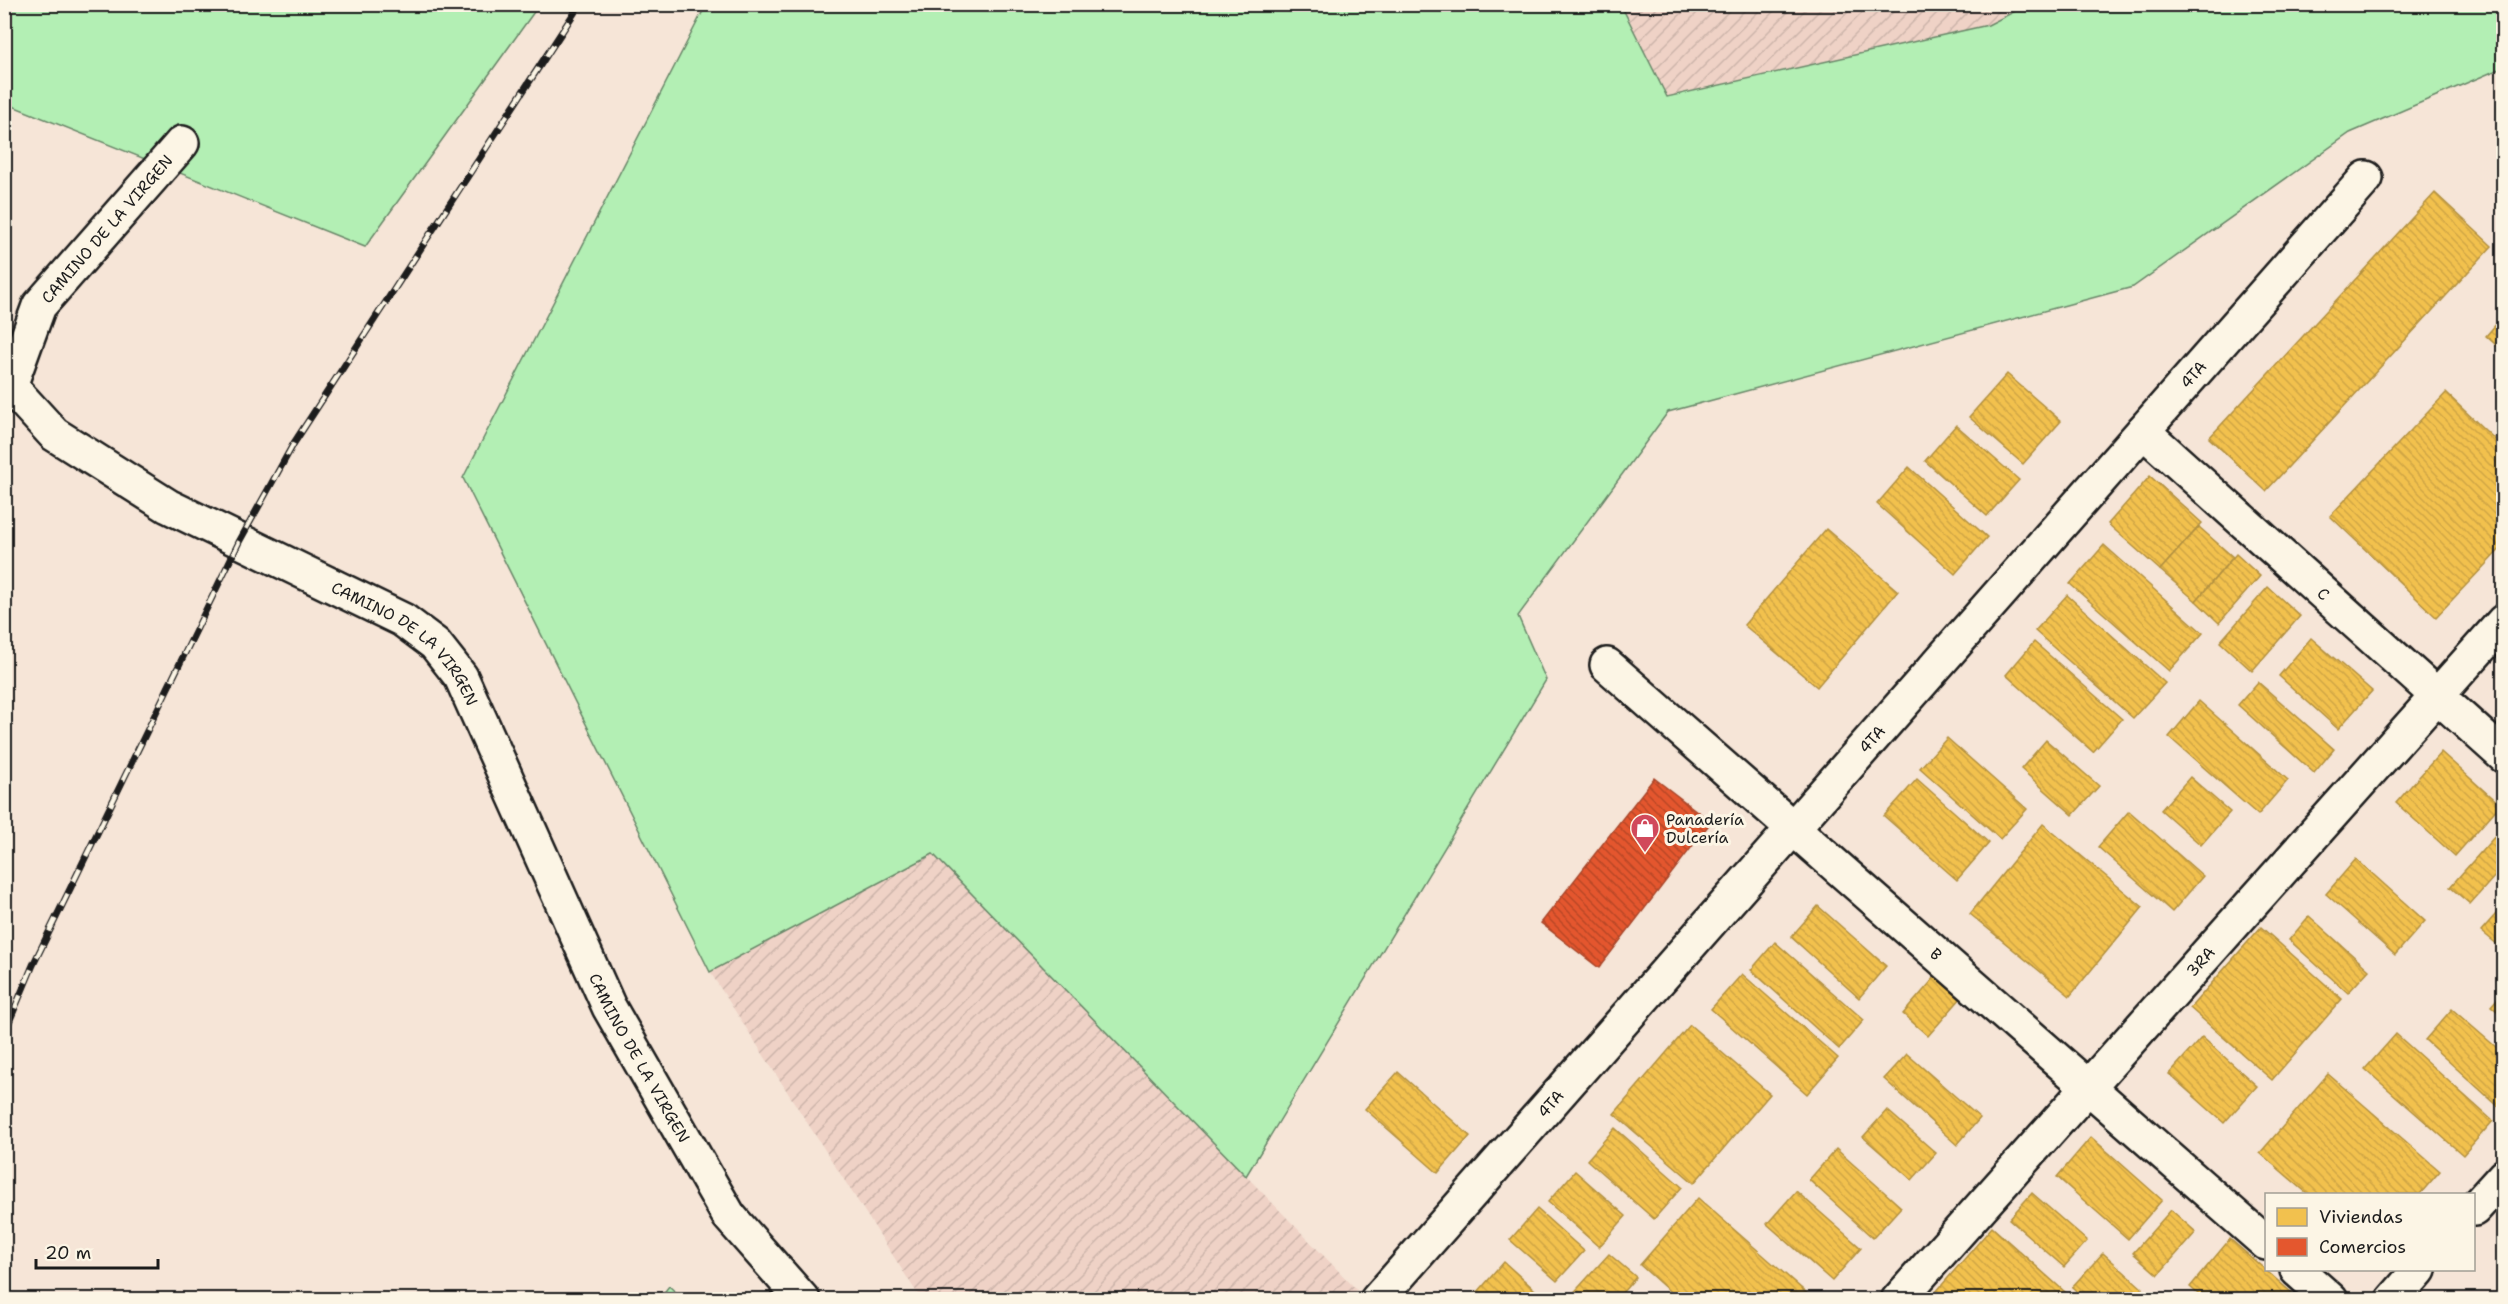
<svg xmlns="http://www.w3.org/2000/svg" width="2508" height="1304" font-family="'Shantell Sans',sans-serif">
<defs>
<pattern id="industrial-furrows" width="10" height="10" patternUnits="userSpaceOnUse" patternTransform="scale(1.5)"><rect width="10" height="10" fill="#efd2c6"/><path d="M-1 1l2-2M0 10L10 0M9 11l2-2" fill="none" stroke="#ccb4aa"/></pattern>
<pattern id="homes-back-hatch" width="6" height="6" patternUnits="userSpaceOnUse" patternTransform="scale(1.5)"><rect width="6" height="6" fill="#f2c14e"/><path d="M-1 5l2 2M0 0l6 6M5-1l2 2" fill="none" stroke="#cfa544"/></pattern>
<pattern id="shops-back-hatch" width="6" height="6" patternUnits="userSpaceOnUse" patternTransform="scale(1.5)"><rect width="6" height="6" fill="#e4572e"/><path d="M-1 5l2 2M0 0l6 6M5-1l2 2" fill="none" stroke="#b84726"/></pattern>
</defs>
<rect width="100%" height="100%" fill="#f6e5d7"/>
<filter id="ink" filterUnits="userSpaceOnUse"><feTurbulence type="fractalNoise" baseFrequency=".0167" numOctaves="2"/><feDisplacementMap in="SourceGraphic" scale="12" xChannelSelector="R" yChannelSelector="G"/><feConvolveMatrix kernelMatrix="1 2 1 2 8 2 1 2 1" color-interpolation-filters="sRGB"/></filter>
<g filter="url(#ink)">
<g fill="url(#industrial-furrows)">
<path d="M1621,5H2027L1988,25L1667,97Z"/>
<path d="M933,854L1357,1290L1348,1300L921,1299L710,972Z"/>
</g>
<g fill="#b3efb4" stroke="#688668" stroke-width="1.5">
<path d="M4,5H539L365,247L5,103Z"/>
<path d="M706,5H1621L1667,97L1988,25L2027,5L2503,4L2504,67L2350,133L2133,287L1668,412L1518,616L1546,680L1246,1176L933,854L710,972L463,478Z"/>
<path d="M669,1286L683,1299H659Z"/>
</g>
<g fill="url(#homes-back-hatch)" stroke="#b2903f" stroke-width="1.5">
<path d="M2435,193L2492,246L2266,491L2209,438Z"/>
<path d="M2504,315V352L2486,336Z"/>
<path d="M2007,374L2061,421L2023,464L1969,417Z"/>
<path d="M2446,393L2504,448V545L2436,617L2330,516Z"/>
<path d="M1956,425L2019,480L1987,516L1925,461Z"/>
<path d="M1909,467L1987,537L1955,574L1877,504Z"/>
<path d="M2150,476L2202,523L2160,570L2108,524Z"/>
<path d="M2199,527L2233,557L2196,601L2160,570Z"/>
<path d="M1826,529L1898,591L1817,687L1744,625Z"/>
<path d="M2104,545L2203,633L2169,671L2070,584Z"/>
<path d="M2236,554L2260,576L2219,623L2196,601Z"/>
<path d="M2268,587L2300,616L2252,671L2220,642Z"/>
<path d="M2067,595L2165,683L2133,718L2035,631Z"/>
<path d="M2311,638L2372,691L2338,729L2279,676Z"/>
<path d="M2034,642L2122,719L2093,752L2006,675Z"/>
<path d="M2258,682L2334,749L2314,773L2238,705Z"/>
<path d="M2199,701L2288,780L2258,815L2169,737Z"/>
<path d="M1947,738L2027,809L2000,839L1920,768Z"/>
<path d="M2046,740L2099,786L2073,815L2021,769Z"/>
<path d="M2441,752L2500,805L2455,856L2396,803Z"/>
<path d="M2190,777L2230,812L2201,845L2161,810Z"/>
<path d="M1917,779L1989,843L1957,880L1884,816Z"/>
<path d="M2129,811L2203,876L2172,912L2098,847Z"/>
<path d="M2043,824L2143,907L2070,996L1970,914Z"/>
<path d="M2504,826V866L2470,904L2450,887Z"/>
<path d="M2356,859L2425,921L2395,955L2326,894Z"/>
<path d="M2504,905V950L2481,931Z"/>
<path d="M1818,906L1886,966L1859,998L1791,937Z"/>
<path d="M2309,916L2369,970L2348,993L2289,940Z"/>
<path d="M2261,927L2342,999L2272,1080L2190,1008Z"/>
<path d="M1775,942L1864,1020L1839,1049L1751,970Z"/>
<path d="M1742,974L1838,1058L1807,1094L1711,1009Z"/>
<path d="M1936,976L1961,998L1928,1036L1903,1014Z"/>
<path d="M2504,991V1017L2491,1006Z"/>
<path d="M2452,1009L2504,1054V1102L2499,1107L2425,1040Z"/>
<path d="M1690,1025L1770,1094L1694,1183L1614,1114Z"/>
<path d="M2396,1034L2493,1121L2463,1155L2365,1069Z"/>
<path d="M2202,1037L2257,1086L2224,1123L2169,1074Z"/>
<path d="M1907,1054L1980,1118L1957,1145L1884,1079Z"/>
<path d="M1398,1072L1470,1136L1438,1173L1365,1109Z"/>
<path d="M2328,1074L2440,1171L2420,1194H2308L2260,1153Z"/>
<path d="M1887,1110L1936,1153L1912,1180L1863,1137Z"/>
<path d="M1615,1128L1682,1187L1654,1219L1587,1160Z"/>
<path d="M2091,1137L2162,1200L2128,1239L2057,1177Z"/>
<path d="M1836,1149L1901,1207L1873,1238L1809,1180Z"/>
<path d="M1575,1171L1626,1216L1599,1247L1548,1202Z"/>
<path d="M1796,1191L1861,1248L1832,1281L1767,1224Z"/>
<path d="M2032,1193L2087,1241L2064,1267L2009,1219Z"/>
<path d="M1698,1198L1810,1296L1808,1300H1679L1640,1265Z"/>
<path d="M1537,1209L1584,1251L1557,1281L1510,1240Z"/>
<path d="M2171,1210L2196,1232L2158,1275L2133,1253Z"/>
<path d="M1992,1227L2074,1300H1929Z"/>
<path d="M2230,1239L2300,1300H2205L2190,1287Z"/>
<path d="M2103,1253L2142,1288L2133,1300H2086L2072,1287Z"/>
<path d="M1609,1254L1636,1277L1616,1300H1571L1569,1298Z"/>
<path d="M1504,1262L1546,1300H1471Z"/>
</g>
<path fill="url(#shops-back-hatch)" stroke="#a84529" stroke-width="1.5" d="M1654,778L1711,822L1599,968L1541,923Z"/>
<g fill="none" stroke-linecap="round" stroke-linejoin="round">
<g stroke="#1c1c1c" stroke-width="38">
<g id="minor">
<path id="s1" d="M182,143L39,306L10,386L54,434L168,506L403,620L435,644L461,677L609,1007L729,1216L803,1300"/>
<path id="s2" d="M2143,431L2504,756"/>
<path id="s3" d="M1607,665L2266,1243"/>
<path d="M2474,1209L2504,1176"/>
<path d="M2297,1270L2331,1300"/>
<path id="s4" d="M1377,1300L2366,178"/>
<path id="s5" d="M1898,1300L2504,621"/>
<path d="M2393,1300L2419,1270"/>
</g>
</g>
<use href="#minor" stroke="#fcf5e5" stroke-width="33"/>
<g stroke="#1c1c1c" stroke-width="7">
<path id="rail" d="M4,1034L33,965L239,542L294,443L580,4"/>
</g>
<use href="#rail" stroke="#fcf5e5" stroke-width="4.5" stroke-dasharray="14" stroke-linecap="butt"/>
</g>
</g>
<defs>
<g id="shop-pin" transform="scale(1.5)"><path d="M0 17L-7.5 6A9.5 9.5 0 1 1 7.5 6Z" fill="#d1495b" stroke="#fcf5e5"/><path d="M-5-2.5h2.3a2.7 3.5 0 0 1 5.4 0H5L5.5 6h-11ZM-1.5-2.5h3a1.5 2.3 0 0 0-3 0Z" fill="#fff"/></g>
</defs>
<g fill-rule="evenodd">
<use href="#shop-pin" x="1645" y="828"/>
</g>
<g text-anchor="middle" dominant-baseline="central" stroke-width="6" stroke-linejoin="round" paint-order="stroke">
<g font-size="16" fill="#1c1c1c" stroke="#fcf5e5">
<text transform="translate(107 229) rotate(-49)">CAMINO DE LA VIRGEN</text>
<text stroke="none"><textPath href="#s4" startOffset="1234">4TA</textPath></text>
<text stroke="none"><textPath href="#s2" startOffset="243">C</textPath></text>
<text stroke="none"><textPath href="#s1" startOffset="780">CAMINO DE LA VIRGEN</textPath></text>
<text stroke="none"><textPath href="#s4" startOffset="748">4TA</textPath></text>
<text stroke="none"><textPath href="#s3" startOffset="438">B</textPath></text>
<text stroke="none"><textPath href="#s5" startOffset="454">3RA</textPath></text>
<text stroke="none"><textPath href="#s1" startOffset="1266">CAMINO DE LA VIRGEN</textPath></text>
<text stroke="none"><textPath href="#s4" startOffset="262">4TA</textPath></text>
</g>
<g font-size="16" fill="#1c1c1c" stroke="#fcf5e5" text-anchor="start">
<text x="1666" y="819">Panadería<tspan x="1666" dy="18">Dulcería</tspan></text>
</g>
</g>
<rect width="2508" height="1304" fill="none" stroke="#fcf5e5" stroke-width="24"/>
<rect x="12" y="12" width="2484" height="1280" fill="none" stroke="#1c1c1c" stroke-width="2" filter="url(#ink)"/>
<rect x="2265" y="1193" width="210" height="78" fill="#fcf5e5" stroke="#a29e95" stroke-width="1.5"/>
<rect x="2277" y="1208" width="30" height="18" fill="#f2c14e" stroke="#a29e95" stroke-width="1.5"/>
<text x="2319" y="1223" font-size="18" fill="#1c1c1c">Viviendas</text>
<rect x="2277" y="1238" width="30" height="18" fill="#e4572e" stroke="#a29e95" stroke-width="1.5"/>
<text x="2319" y="1253" font-size="18" fill="#1c1c1c">Comercios</text>
<path d="M36 1259v9h122v-9" fill="none" stroke="#1c1c1c" stroke-width="3"/>
<text x="45" y="1259" font-size="18" fill="#1c1c1c" stroke="#fcf5e5" stroke-width="4.5" paint-order="stroke">20 m</text>
</svg>
